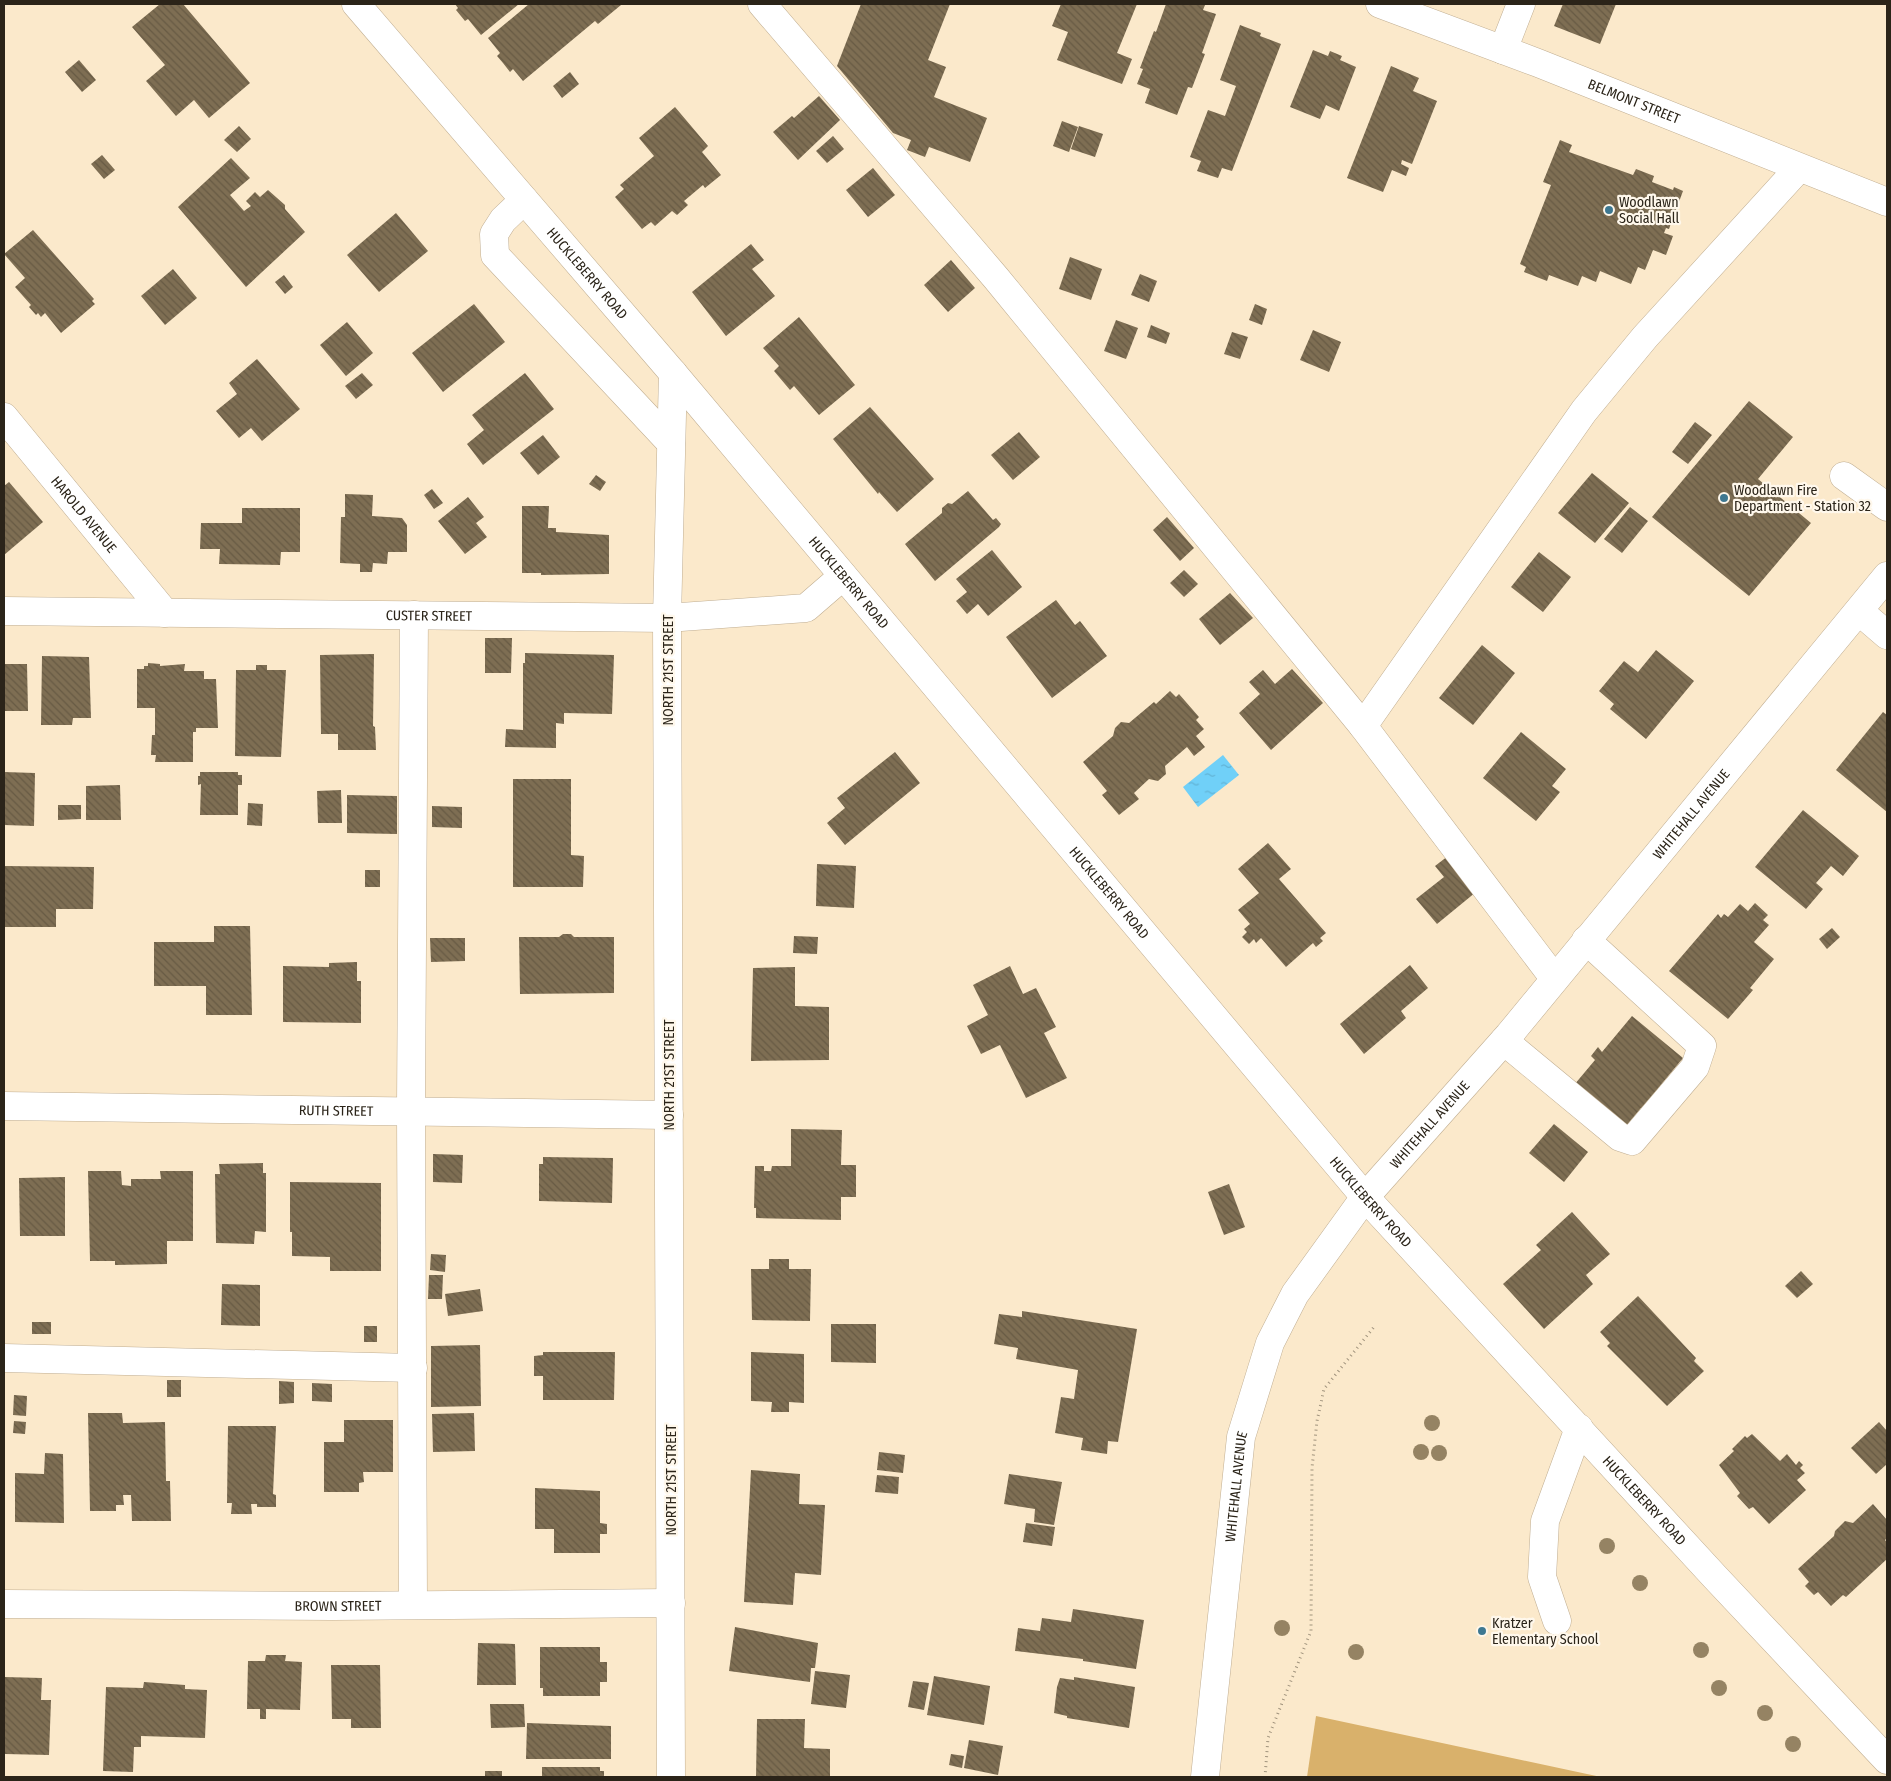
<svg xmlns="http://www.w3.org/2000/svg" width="1891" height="1781" font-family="'Fira Sans Condensed',sans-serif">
<defs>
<pattern id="water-ripples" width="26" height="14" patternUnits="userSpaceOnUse" patternTransform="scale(1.25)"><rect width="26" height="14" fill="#70d0f8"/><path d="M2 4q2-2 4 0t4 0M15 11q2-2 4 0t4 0" fill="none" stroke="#61b2d4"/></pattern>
<pattern id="building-back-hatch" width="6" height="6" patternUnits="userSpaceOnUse" patternTransform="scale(1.25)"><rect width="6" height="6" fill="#7e6e53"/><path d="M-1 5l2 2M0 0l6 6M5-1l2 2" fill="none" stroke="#675a44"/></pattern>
</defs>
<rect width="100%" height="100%" fill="#fbe9cb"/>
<path fill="#d9b16b" d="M1316,1716L1601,1777H1307Z"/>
<path fill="url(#water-ripples)" d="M1223,755L1239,775L1198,807L1183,787Z"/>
<g fill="url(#building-back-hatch)">
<path d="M160,4H183L250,83L209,118L194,100L176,116L146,81L165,65L132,27Z"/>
<path d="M455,4H519L481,35L468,19L465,21L456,10L458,8Z"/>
<path d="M529,4H621V5L598,24L595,21L523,81L513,69L510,72L503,63L497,56L500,53L488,38Z"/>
<path d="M861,4H950L928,60L946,67L934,97L987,118L970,162L929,147L925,157L907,150L911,140L893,133L837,66Z"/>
<path d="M1061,4H1137L1117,53L1132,59L1122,84L1057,60L1068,32L1052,26Z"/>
<path d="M1166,4H1200L1205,5L1203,10L1216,14L1202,53L1205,54L1192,88L1188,87L1177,115L1145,103L1150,89L1137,84L1143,69L1140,68L1154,31L1156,32Z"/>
<path d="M1563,4H1616L1600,44L1554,26Z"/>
<path d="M1240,25L1261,33L1260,36L1281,44L1232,171L1222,168L1218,178L1197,171L1201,161L1190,157L1208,110L1225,116L1236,86L1220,80Z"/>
<path d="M1313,50L1328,56L1330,51L1342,56L1340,60L1356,67L1339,111L1326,105L1320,119L1290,107Z"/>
<path d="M79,60L96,80L82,92L65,72Z"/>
<path d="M1391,66L1419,78L1413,91L1437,101L1412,164L1402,160L1401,164L1409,168L1406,176L1392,170L1383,192L1347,178Z"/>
<path d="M570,72L579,84L562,98L553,86Z"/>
<path d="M819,96L840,120L798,160L773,132L792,116L794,118Z"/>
<path d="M675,107L708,146L702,152L721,175L705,188L703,185L684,201L688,205L677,215L672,211L655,226L651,222L642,229L615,197L624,189L620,185L654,156L639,138Z"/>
<path d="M1062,121L1078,127L1069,152L1053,146Z"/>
<path d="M239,126L251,139L237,152L224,140Z"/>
<path d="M1079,126L1103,134L1095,157L1071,149Z"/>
<path d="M833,136L844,149L827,163L816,151Z"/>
<path d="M1560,140L1572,145L1569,152L1633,175L1636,169L1654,176L1652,182L1673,190L1674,187L1683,191L1669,229L1666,228L1664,233L1673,236L1666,255L1653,250L1645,270L1638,267L1631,284L1600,271L1596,282L1582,276L1578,286L1549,275L1547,281L1524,272L1526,267L1520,264L1551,185L1543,182Z"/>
<path d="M102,155L115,170L104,179L91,164Z"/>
<path d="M231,158L250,178L230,195L244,211L251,206L246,201L255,192L260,197L268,190L285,205V209L305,232L246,287L178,207Z"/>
<path d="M873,168L895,195L868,217L846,190Z"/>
<path d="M396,213L428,251L379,292L347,255Z"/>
<path d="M33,230L94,299L92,301L95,304L61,333L45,313L41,317L38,313L36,315L29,307L31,305L15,287L25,278L4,254Z"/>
<path d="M751,244L764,260L752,269L775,296L726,336L692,292Z"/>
<path d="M1070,257L1102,269L1091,300L1059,289Z"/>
<path d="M951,260L975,288L948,312L924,285Z"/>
<path d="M173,269L197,298L165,325L141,296Z"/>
<path d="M1140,274L1157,281L1149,302L1131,295Z"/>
<path d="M284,275L293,287L285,294L275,282Z"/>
<path d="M474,304L505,342L443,392L412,353Z"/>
<path d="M1255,304L1267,309L1262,325L1249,320Z"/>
<path d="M799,317L855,385L819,415L794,386L790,390L774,371L779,366L763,348Z"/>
<path d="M1116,320L1138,328L1126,359L1104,351Z"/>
<path d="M347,322L373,353L346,376L320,345Z"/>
<path d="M1151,325L1170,333L1166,344L1147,337Z"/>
<path d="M1313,330L1341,342L1329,372L1300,360Z"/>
<path d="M1232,332L1248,337L1240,359L1224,354Z"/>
<path d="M257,359L300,409L262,441L251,428L239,438L216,411L237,394L229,383Z"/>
<path d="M362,373L373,385L356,399L345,386Z"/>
<path d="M525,373L554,409L483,465L467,444L484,430L472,415Z"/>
<path d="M1749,401L1793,437L1758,479L1811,523L1749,596L1652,517Z"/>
<path d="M870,407L934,479L897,512L879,492L878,494L833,439Z"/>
<path d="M1695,422L1712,435L1688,464L1672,452Z"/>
<path d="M1019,432L1040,457L1013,480L991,455Z"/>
<path d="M543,435L560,457L538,475L520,453Z"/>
<path d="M1592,473L1629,503L1595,543L1558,513Z"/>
<path d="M596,475L606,482L600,491L589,484Z"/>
<path d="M9,482L43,522L4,555V486Z"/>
<path d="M432,489L443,503L434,509L424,495Z"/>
<path d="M968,491L993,520L996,518L1001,524L999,527L935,581L905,544L942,513V508L948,503L952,504Z"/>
<path d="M345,494L373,495L372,516L402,518L407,525V552H388L387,564L373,563L372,572H360V564L340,563L341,517H345Z"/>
<path d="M468,497L484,517L476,523L487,537L465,554L438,521Z"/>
<path d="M522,506H549L548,528H556V532L609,535V574L541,575V573H522Z"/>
<path d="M1630,507L1648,521L1622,553L1604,539Z"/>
<path d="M242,508H300V552H281L280,565L219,564L220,549H200L201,523H242Z"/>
<path d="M1167,517L1194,548L1180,561L1153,530Z"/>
<path d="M992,550L1022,587L988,616L978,604L967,614L956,601L967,592L956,579Z"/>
<path d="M1539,552L1571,577L1543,612L1511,587Z"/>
<path d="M1184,570L1198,584L1184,597L1170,583Z"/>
<path d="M1230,593L1253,618L1220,645L1199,619Z"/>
<path d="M1056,600L1075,625L1080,621L1107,656L1052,698L1006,637Z"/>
<path d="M485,638H512L511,673H485Z"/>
<path d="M1482,645L1515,673L1473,725L1439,698Z"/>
<path d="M1656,650L1694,681L1646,739L1610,709L1614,704L1599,691L1624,661L1638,672Z"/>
<path d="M525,653L614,655L612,714L564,713V724L556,723V748L505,747L506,729L523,730V663H525Z"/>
<path d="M374,654L373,726L375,727L376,750H338V734H321L320,655Z"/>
<path d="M42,656L89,657L91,718H73L72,725H41Z"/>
<path d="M148,663L160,664V666L185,664L184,671H204V679H216L218,728H196V732H193V762H155L156,755H151L152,735H155V708H137V669H144V666H148Z"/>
<path d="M4,664H27L28,711H4Z"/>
<path d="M256,665H267V670H286L281,757L235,756L236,670H256Z"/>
<path d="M1292,669L1323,703L1271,750L1239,713L1260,694L1249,682L1263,670L1275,684Z"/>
<path d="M1170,691L1176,697L1179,694L1199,717L1196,720L1204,729L1196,736L1205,747L1194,756L1187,747L1165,766L1166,774L1158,781L1149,779L1134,793L1139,799L1119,815L1102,795L1107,791L1083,762L1113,736L1115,728L1121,722L1129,723L1154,702L1156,704Z"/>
<path d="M1883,712L1887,715V812L1836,770Z"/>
<path d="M1521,732L1566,769L1552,786L1560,792L1536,821L1483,778Z"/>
<path d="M895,752L920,783L845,845L827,823L845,808L837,798Z"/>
<path d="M4,772L35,773L34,826L4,825Z"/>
<path d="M200,772H238V775H242V785H238V815H200L201,784L198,785V776H200Z"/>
<path d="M513,779H571V855L584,856L583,887H513Z"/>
<path d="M120,785L121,820H86V786Z"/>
<path d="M341,790L342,823H318L317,791Z"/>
<path d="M347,795L397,796V834L347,833Z"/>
<path d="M248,803L263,804L262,826L247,825Z"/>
<path d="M58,805H81V819L58,820Z"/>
<path d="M432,806L462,807V828L432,827Z"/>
<path d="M1803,810L1859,856L1843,876L1831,866L1816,883L1823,889L1806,909L1755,867Z"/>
<path d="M1268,843L1291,869L1279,879L1326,933L1320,938L1323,941L1316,947L1313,943L1286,967L1261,938L1256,943L1254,939L1249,944L1242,937L1247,932L1244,929L1250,924L1238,910L1259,893L1238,869Z"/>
<path d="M1448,856L1476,892L1437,924L1416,899L1444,877L1435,866Z"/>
<path d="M817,864L856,866L854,908L816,906Z"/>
<path d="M4,866L94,867L93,909H56V927H4Z"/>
<rect x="365" y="870" width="15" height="17"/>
<path d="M1755,903L1768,915L1763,920L1769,925L1754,942L1774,959L1750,988L1753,990L1728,1019L1669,971L1718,914L1721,918L1724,914L1728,917L1740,904L1748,911Z"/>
<path d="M214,926H250L252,1015H206V986H154V942H214Z"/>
<path d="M1832,928L1840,937L1827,949L1819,939Z"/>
<path d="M563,934H571L574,937H614V993L520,994L519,937H559Z"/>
<path d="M794,936L818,937L817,954L793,953Z"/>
<path d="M430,938H465V961L431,962Z"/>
<path d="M357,962V981H361V1023L283,1022V966L329,967V963Z"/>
<path d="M1410,965L1428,988L1401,1011L1406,1018L1364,1054L1340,1024Z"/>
<path d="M1010,966L1023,994L1036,988L1056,1027L1044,1033L1067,1078L1026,1098L1000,1045L981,1054L967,1026L988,1015L973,985Z"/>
<path d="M795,967V1006L829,1007V1060L751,1061L753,968Z"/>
<path d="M1632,1016L1683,1058L1660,1086L1665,1090L1646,1112L1641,1108L1620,1134L1569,1091L1595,1060L1591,1056L1598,1047L1602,1052Z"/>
<path d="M1554,1124L1588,1152L1564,1182L1529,1153Z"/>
<path d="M791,1129L842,1130L841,1165H856V1197H841V1220L756,1218V1208H754L755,1166H764V1171H771L772,1166H791Z"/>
<path d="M433,1154L463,1155L462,1183L433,1182Z"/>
<path d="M543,1157L613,1158L612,1203L539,1201V1164H543Z"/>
<path d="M263,1163V1173H266V1232L255,1231L254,1244L216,1243L215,1174H220L219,1164Z"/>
<path d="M88,1171H121L122,1185L131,1186V1179H161L160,1171H193V1241H167V1264L115,1265V1261H90Z"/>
<path d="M65,1177V1236H20L19,1178Z"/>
<path d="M290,1182L381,1183V1271H330V1257L292,1256V1232H290Z"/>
<path d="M1229,1184L1245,1227L1224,1235L1208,1192Z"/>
<path d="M1572,1212L1610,1254L1586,1275L1593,1284L1544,1329L1503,1284L1541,1250L1536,1245Z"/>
<path d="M431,1254L446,1255L445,1272L430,1270Z"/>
<path d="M769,1259H789V1269H811L810,1321L752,1320L751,1269H769Z"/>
<path d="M1801,1271L1813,1284L1797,1298L1785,1286Z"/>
<path d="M429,1275H443L442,1299H428Z"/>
<path d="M222,1284L260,1285V1326L221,1325Z"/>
<path d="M480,1289L483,1311L448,1316L445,1294Z"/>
<path d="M1638,1296L1696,1358L1694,1361L1704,1371L1667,1406L1607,1346L1610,1343L1600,1332Z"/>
<path d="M1022,1311L1137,1329L1118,1442L1108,1441L1107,1454L1081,1450L1083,1438L1055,1433L1061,1397L1074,1399L1078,1370L1016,1359L1018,1348L994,1344L999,1314L1022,1317Z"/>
<rect x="32" y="1322" width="19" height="12"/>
<path d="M831,1324H876V1363L831,1362Z"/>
<rect x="364" y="1326" width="13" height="16"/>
<path d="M480,1345L481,1406L431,1407V1346Z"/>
<path d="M543,1352H615L614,1400H543V1376H534V1356L543,1355Z"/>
<path d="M751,1352L804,1354V1403L789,1402V1412H771L772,1402L751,1401Z"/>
<rect x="167" y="1380" width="14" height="17"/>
<path d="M279,1381L294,1382V1403L279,1404Z"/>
<path d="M312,1383L332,1384V1402L312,1401Z"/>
<path d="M14,1395L27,1396L26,1416L13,1415Z"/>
<path d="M88,1413H122L123,1423L165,1422L166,1481H170L171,1521H132L131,1495H123L124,1505H116V1511H90Z"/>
<path d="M474,1413L475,1451L433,1452L432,1414Z"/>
<path d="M344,1420H393V1472H363L364,1482L359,1483V1492H324V1442H344Z"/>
<path d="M14,1421L26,1422L25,1434L13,1433Z"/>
<path d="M1879,1422L1887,1431V1464L1876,1474L1851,1448Z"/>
<path d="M228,1426H276L273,1494L276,1495V1507H257V1504H251L252,1514H231L232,1503H227Z"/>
<path d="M1752,1434L1780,1461L1787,1454L1796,1465L1799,1461L1803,1465L1800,1468L1805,1473L1797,1480L1806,1490L1769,1524L1753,1507L1749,1509L1737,1496L1740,1493L1719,1465L1734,1451L1732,1449L1745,1436L1747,1438Z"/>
<path d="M879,1452L905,1455L903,1473L877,1470Z"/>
<path d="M45,1453L63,1454L64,1523L15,1522V1473L44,1474Z"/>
<path d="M751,1470L800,1474L799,1504L825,1505L821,1575L795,1573L793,1605L744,1602Z"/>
<path d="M1009,1474L1062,1482L1054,1525L1034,1522L1035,1509L1004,1504Z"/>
<path d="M877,1475L899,1477L898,1494L875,1492Z"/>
<path d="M535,1488L600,1491V1523L607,1524V1534H600V1553H554V1529H535Z"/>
<path d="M1873,1504L1887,1520V1538L1885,1540L1887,1543V1559L1846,1597L1843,1595L1831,1606L1818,1592L1814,1595L1805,1586L1809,1582L1798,1569L1834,1536L1835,1531L1845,1521L1853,1523Z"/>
<path d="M1026,1523L1055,1527L1052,1546L1023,1542Z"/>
<path d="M1073,1609L1144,1620L1136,1669L1083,1661V1659L1015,1651L1018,1628L1040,1631L1042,1618L1071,1622Z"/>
<path d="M735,1627L818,1643L815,1668H811L810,1682L729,1671Z"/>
<path d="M478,1643L515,1644L516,1685H477Z"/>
<path d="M540,1647H600V1662H607V1682H600V1696H543V1688H540Z"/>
<path d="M266,1655H286L285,1661L302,1662L300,1710L266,1709V1719H260V1709H247L248,1661H265Z"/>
<path d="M331,1665H380L381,1728H351V1719H332Z"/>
<path d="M815,1671L850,1675L846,1708L811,1704Z"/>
<path d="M934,1676L990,1686L984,1725L927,1715Z"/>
<path d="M4,1677L42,1678L41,1700H51L49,1755L5,1754Z"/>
<path d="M1074,1677L1135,1687L1129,1728L1067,1718V1716L1054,1713L1057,1687L1060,1678L1074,1680Z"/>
<path d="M913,1681L929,1683L924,1710L908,1707Z"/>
<path d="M144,1682L185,1685V1689L207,1690L205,1738L141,1736V1747H134L133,1772L103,1771L106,1687L143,1688Z"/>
<path d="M490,1704H524L525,1727L491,1728Z"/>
<path d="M757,1719H805L804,1748L830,1749V1777H756Z"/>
<path d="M527,1723L611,1726V1759H526Z"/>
<path d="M969,1740L1003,1746L998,1775L964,1768Z"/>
<path d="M951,1754L964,1756L962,1768L949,1765Z"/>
<path d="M542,1767H600V1771H604V1777H542Z"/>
<rect x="485" y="1771" width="17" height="6"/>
</g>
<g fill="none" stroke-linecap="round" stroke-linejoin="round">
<g stroke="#c0ae92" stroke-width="29">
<g id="minor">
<path id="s1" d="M356,4L673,373L1365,1197L1715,1577L1887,1760"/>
<path d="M762,4L996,278L1363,726L1584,411L1645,337L1799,168"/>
<path id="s2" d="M1380,4L1538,63L1887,202"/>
<path d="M1503,50L1521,4"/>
<path d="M524,200L503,220L494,234L495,255L671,443"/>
<path id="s3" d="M4,417L165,613"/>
<path d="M1844,476L1887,507"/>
<path id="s4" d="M4,611L667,618L806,608L843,576"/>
<path d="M1859,611L1887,635"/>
<path d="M1363,726L1554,978"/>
<path d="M1504,1041L1620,1137L1632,1141L1695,1067L1702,1046L1586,940"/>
<path id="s5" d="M4,1106L669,1115"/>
<path d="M4,1358L413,1368"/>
<path id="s6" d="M4,1604L333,1606L671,1603"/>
<path d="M413,1604L411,1110L414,615"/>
<path d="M1557,1621L1542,1577L1545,1521L1579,1428"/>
<path d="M671,1777L667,618L673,373"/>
<path id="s7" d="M1205,1777L1241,1437L1270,1343L1295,1294L1365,1197L1509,1035L1887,576"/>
</g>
</g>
<path stroke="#a0937d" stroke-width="3" stroke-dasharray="1 4" stroke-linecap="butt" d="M1265,1777L1268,1738L1311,1631L1312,1468L1317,1421L1321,1403L1324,1389L1374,1327"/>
<use href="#minor" stroke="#fff" stroke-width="28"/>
</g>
<g fill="#958363">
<circle cx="1432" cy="1423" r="8"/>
<circle cx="1421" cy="1452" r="8"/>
<circle cx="1439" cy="1453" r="8"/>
<circle cx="1607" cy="1546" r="8"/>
<circle cx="1640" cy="1583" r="8"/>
<circle cx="1282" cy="1628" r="8"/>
<circle cx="1701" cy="1650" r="8"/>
<circle cx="1356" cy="1652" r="8"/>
<circle cx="1719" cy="1688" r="8"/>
<circle cx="1765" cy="1713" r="8"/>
<circle cx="1793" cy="1744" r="8"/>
</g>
<g fill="#3e7891" stroke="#fff8ec" stroke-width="2">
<circle cx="1609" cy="210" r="5"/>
<circle cx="1724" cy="498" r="5"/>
<circle cx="1482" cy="1631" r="5"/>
</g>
<g text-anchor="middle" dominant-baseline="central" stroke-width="4.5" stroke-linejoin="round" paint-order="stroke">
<g font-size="14" fill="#2b2419" stroke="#fff8ec">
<text stroke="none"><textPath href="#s2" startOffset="272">BELMONT STREET</textPath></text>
<text stroke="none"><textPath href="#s1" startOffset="355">HUCKLEBERRY ROAD</textPath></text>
<text stroke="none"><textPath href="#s3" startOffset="126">HAROLD AVENUE</textPath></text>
<text stroke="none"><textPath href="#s1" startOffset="760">HUCKLEBERRY ROAD</textPath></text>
<text stroke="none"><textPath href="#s4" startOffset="425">CUSTER STREET</textPath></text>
<text transform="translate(668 670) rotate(-90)">NORTH 21ST STREET</text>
<text stroke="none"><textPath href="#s7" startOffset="1118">WHITEHALL AVENUE</textPath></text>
<text stroke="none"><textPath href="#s1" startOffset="1165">HUCKLEBERRY ROAD</textPath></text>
<text transform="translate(669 1075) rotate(-90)">NORTH 21ST STREET</text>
<text stroke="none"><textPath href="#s5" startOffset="332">RUTH STREET</textPath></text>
<text stroke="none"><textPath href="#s7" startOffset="712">WHITEHALL AVENUE</textPath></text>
<text stroke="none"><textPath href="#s1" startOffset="1570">HUCKLEBERRY ROAD</textPath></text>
<text transform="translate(671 1480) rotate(-90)">NORTH 21ST STREET</text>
<text stroke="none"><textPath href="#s7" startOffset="292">WHITEHALL AVENUE</textPath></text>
<text stroke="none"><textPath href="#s1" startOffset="1975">HUCKLEBERRY ROAD</textPath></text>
<text stroke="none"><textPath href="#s6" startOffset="334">BROWN STREET</textPath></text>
</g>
<g font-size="14" fill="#2b2419" stroke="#fff8ec" text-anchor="start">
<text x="1619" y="202">Woodlawn<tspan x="1619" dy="16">Social Hall</tspan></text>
<text x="1734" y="490">Woodlawn Fire<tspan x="1734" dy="16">Department - Station 32</tspan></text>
<text x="1492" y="1623">Kratzer<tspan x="1492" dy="16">Elementary School</tspan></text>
</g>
</g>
<rect width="1891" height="1781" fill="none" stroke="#2b2419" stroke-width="10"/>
</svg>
